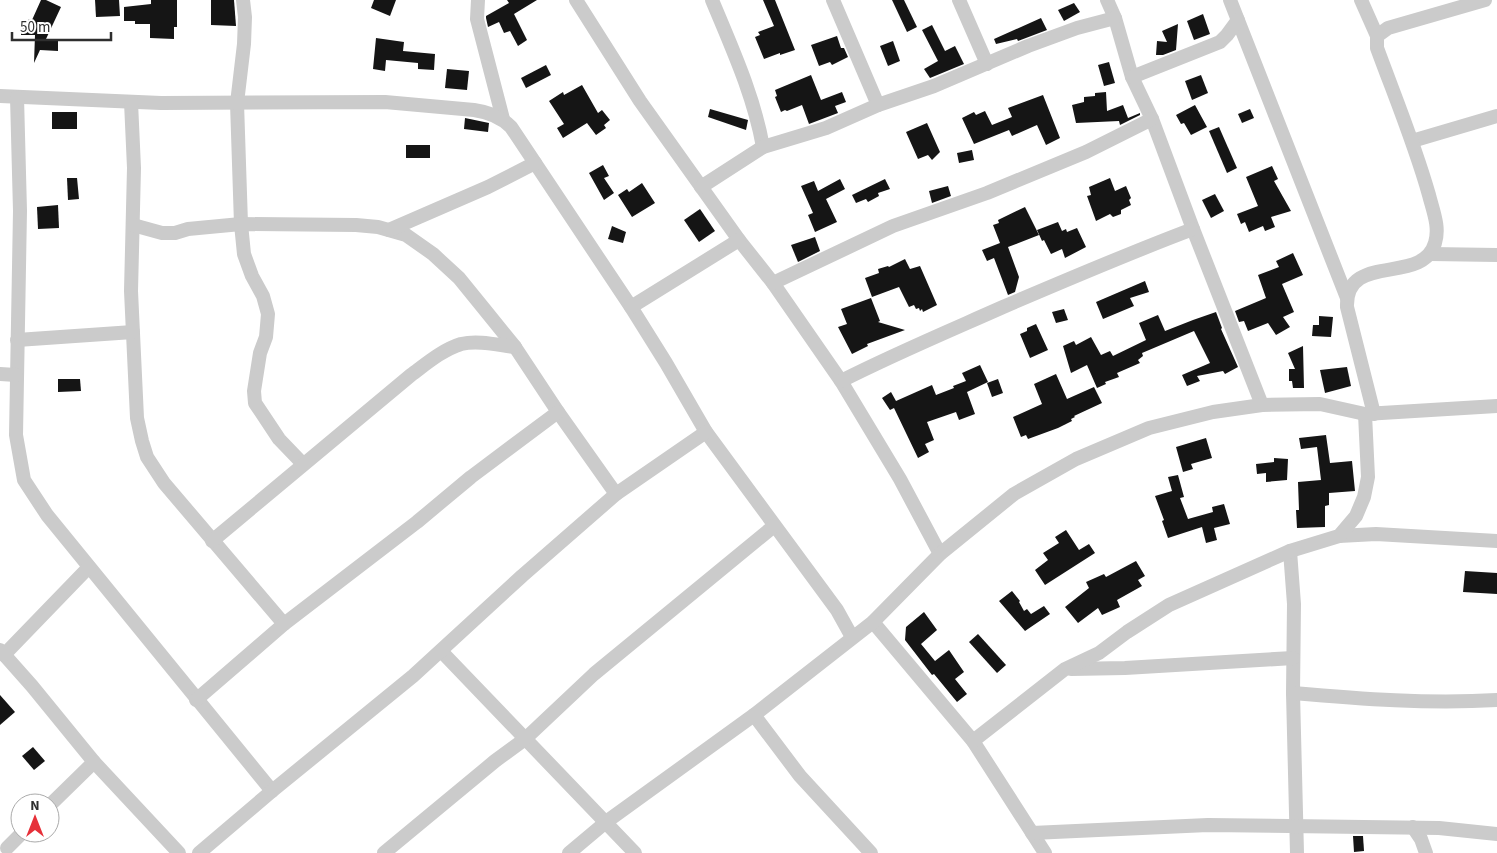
<svg xmlns="http://www.w3.org/2000/svg" width="1497" height="853" font-family="'Source Sans 3',sans-serif">
<rect width="100%" height="100%" fill="#fff"/>
<g fill="#151515">
<path d="M41,0H46L61,7L46,39H58V51L40,50L34,63L35,35H21V19L32,20Z"/>
<path d="M95,0H119L120,16L96,17Z"/>
<path d="M151,0H177V27H174V39L150,38V24H135V21H124V7L151,4Z"/>
<path d="M211,0H234L236,26L211,25Z"/>
<path d="M374,0H396L390,16L371,8Z"/>
<path d="M507,0H537L514,14L527,40L518,46L510,31L504,33L499,22L488,27L486,18V16L509,3Z"/>
<path d="M763,0H775L795,50L780,55V53L764,59L755,37L760,35L758,32L774,26Z"/>
<path d="M892,0H904L917,27L907,32Z"/>
<path d="M1074,3L1080,12L1064,21L1058,10Z"/>
<path d="M1203,14L1210,34L1194,40L1187,21Z"/>
<path d="M1041,18L1047,30L1018,41L1017,39L996,44L994,39Z"/>
<path d="M1178,24L1176,50L1163,55H1156L1157,41L1167,42L1162,31Z"/>
<path d="M932,25L945,51L955,46L964,64L930,78L924,69L938,61L922,30Z"/>
<path d="M837,36L841,48H844L848,57L832,65L830,62L819,66L811,45Z"/>
<path d="M376,38L404,42L403,51L435,54L434,70L418,69V63L386,60L385,71L373,69Z"/>
<path d="M893,41L900,61L888,66L880,46Z"/>
<path d="M1109,62L1115,83L1104,86L1098,65Z"/>
<path d="M546,65L551,75L526,88L521,78Z"/>
<path d="M447,69L469,71L467,90L445,88Z"/>
<path d="M811,75L821,100L842,92L846,102L835,106L838,113L809,124L802,105L787,111L785,110L781,112L775,97L777,96L775,90Z"/>
<path d="M1201,75L1208,93L1192,100L1185,81Z"/>
<path d="M582,85L598,113L602,110L610,120L604,125L606,128L596,135L587,123L563,138L557,128L564,124L549,101L563,92L564,95Z"/>
<path d="M1106,92L1107,111L1123,105L1128,118L1140,113V115L1120,125L1119,121L1076,123L1072,105L1084,102V97L1095,96V93Z"/>
<path d="M1043,95L1060,138L1046,145L1037,125L1012,136L1009,130L974,144L962,118L974,112L976,115L985,111L992,125L1012,117L1008,108Z"/>
<path d="M1195,105L1207,127L1191,135L1184,123L1181,124L1176,115Z"/>
<path d="M710,109L748,120L746,130L708,117Z"/>
<path d="M1250,109L1254,118L1242,123L1238,114Z"/>
<rect x="52" y="112" width="25" height="17"/>
<path d="M465,118L489,123L488,132L464,129Z"/>
<path d="M927,123L940,152L932,160L928,155L918,159L906,132Z"/>
<path d="M1219,127L1237,168L1227,173L1209,131Z"/>
<rect x="406" y="145" width="24" height="13"/>
<path d="M972,150L974,160L959,163L957,153Z"/>
<path d="M603,165L609,176L604,178L614,193L604,200L589,173Z"/>
<path d="M1272,166L1278,179L1274,181L1291,211L1271,217L1275,227L1265,231L1263,226L1249,232L1245,222L1241,224L1237,214L1258,206L1246,177Z"/>
<path d="M67,178H77L79,199L68,200Z"/>
<path d="M1110,178L1115,191L1126,186L1131,198L1129,200L1131,205L1121,210V214L1113,217L1110,214L1096,221L1087,196L1091,195L1089,187Z"/>
<path d="M840,179L845,189L826,199L837,222L815,232L808,215L813,213L801,186L814,181L818,191Z"/>
<path d="M885,179L890,189L878,193L879,196L868,202L866,199L856,203L852,195Z"/>
<path d="M642,183L655,203L632,217L618,195L627,189L629,192Z"/>
<path d="M948,186L951,196L932,203L929,191Z"/>
<path d="M1215,194L1224,211L1211,218L1202,200Z"/>
<path d="M58,205L59,228L38,229L37,207Z"/>
<path d="M1025,207L1039,235L1008,247L1019,277L1015,292L1008,295L994,258L987,261L982,250L1000,243L993,225L999,223L998,220Z"/>
<path d="M700,209L715,231L699,242L684,220Z"/>
<path d="M1058,222L1062,231L1066,229L1067,232L1077,228L1086,247L1065,258L1062,249L1051,254L1044,240L1042,241L1037,230Z"/>
<path d="M612,226L626,232L623,243L608,239Z"/>
<path d="M815,237L820,251L798,262L791,245Z"/>
<path d="M1293,253L1303,275L1282,284L1294,312L1283,317L1290,327L1276,335L1268,323L1248,331L1244,321L1239,322L1235,311L1266,298L1258,275L1279,267L1276,261Z"/>
<path d="M905,259L910,269L920,266L937,305L923,312L922,309L920,311L919,308L916,309L914,305L909,307L899,287L872,297L865,278L879,273L878,269L888,266L889,267Z"/>
<path d="M1145,281L1149,292L1130,298L1134,306L1103,319L1096,302Z"/>
<path d="M871,298L880,321L878,322L905,330L867,344L868,346L852,354L838,327L847,324L841,309Z"/>
<path d="M1064,309L1068,320L1056,323L1052,312Z"/>
<path d="M1216,312L1222,328L1221,329L1238,367L1225,374L1223,371L1197,376L1200,381L1187,386L1182,375L1210,363L1194,331L1142,353L1143,356L1138,360L1140,363L1117,373L1119,377L1105,382L1106,384L1097,388L1087,365L1071,373L1063,346L1074,341L1076,345L1091,337L1101,355L1110,351L1113,356L1146,340L1139,323L1158,315L1165,331L1193,320Z"/>
<path d="M1319,316L1333,317L1331,337L1312,336L1313,325H1319Z"/>
<path d="M1036,324L1048,350L1030,358L1020,334L1027,331V328Z"/>
<path d="M1303,346L1304,388H1293L1292,381H1289V369H1295L1288,353Z"/>
<path d="M980,365L988,382L967,392L975,414L959,420L956,412L927,422L934,440L925,444L929,452L918,458L894,408L890,410L882,398L891,392L896,401L932,385L936,395L954,388L953,386L966,381L962,373Z"/>
<path d="M1347,367L1351,386L1325,393L1320,370Z"/>
<path d="M1056,374L1067,399L1094,387L1102,403L1074,416L1075,417L1071,419L1072,421L1058,428L1028,439L1026,435L1021,437L1013,417L1042,404L1034,384Z"/>
<path d="M58,379H80L81,391L58,392Z"/>
<path d="M998,379L1003,393L992,397L987,383Z"/>
<path d="M1326,435L1330,463L1352,461L1355,491L1329,493V505L1325,506V527L1297,528L1296,510H1299L1298,482L1321,480L1317,447L1301,449L1299,438Z"/>
<path d="M1206,438L1212,458L1191,464L1193,469L1183,472L1176,447Z"/>
<path d="M1274,458L1288,459L1287,480L1266,482V473L1257,474L1256,464L1274,462Z"/>
<path d="M1178,475L1184,497L1180,498L1188,519L1213,512L1212,507L1224,504L1230,524L1214,528L1217,540L1206,543L1202,527L1168,538L1162,521L1164,520L1155,496L1172,491L1168,477Z"/>
<path d="M1066,530L1079,550L1089,544L1095,553L1045,585L1035,570L1048,560L1043,553L1059,543L1055,537Z"/>
<path d="M1136,561L1145,576L1138,580L1142,586L1117,600L1120,607L1102,615L1098,608L1078,623L1065,607L1089,588L1086,582L1104,574L1106,577Z"/>
<path d="M1465,571L1497,573V594L1463,592Z"/>
<path d="M1012,591L1020,601L1019,602L1024,611L1027,609L1031,614L1044,606L1050,614L1025,631L999,601Z"/>
<path d="M924,612L937,630L921,644L935,661L949,650L964,672L955,679L967,694L957,702L934,674L932,675L905,640L906,627Z"/>
<path d="M978,634L1006,665L997,673L969,642Z"/>
<path d="M0,695L15,712L0,725Z"/>
<path d="M33,747L45,761L34,770L22,756Z"/>
<path d="M1353,836H1363L1364,851L1354,852Z"/>
</g>
<g fill="none" stroke-linecap="round" stroke-linejoin="round">
<g stroke="#cbcbcb" stroke-width="14">
<path d="M243,0L245,17L244,44L237,103L241,224L244,254L252,276L263,296L268,314L266,337L260,353L254,391L255,403L279,439L303,464"/>
<path d="M478,0L477,19L503,119"/>
<path d="M576,0L640,101L739,240L773,283L841,381L900,479L940,554"/>
<path d="M712,0C732,48 754,96 763,147"/>
<path d="M833,0L878,105"/>
<path d="M959,0L987,64"/>
<path d="M1107,0L1115,18L1132,77L1152,119L1193,229L1262,405"/>
<path d="M1230,0L1347,298"/>
<path d="M1361,0L1377,36"/>
<path d="M1132,77L1220,42L1227,35L1238,20"/>
<path d="M0,96L161,103L385,102L474,110C488,112 500,116 511,127L631,307L666,363L706,432L837,610L852,637"/>
<path d="M17,97L20,211L16,435L24,480L47,515L272,791"/>
<path d="M131,102L134,168L131,291L137,418L142,441L147,457L164,483L284,624"/>
<path d="M1412,141L1497,116"/>
<path d="M701,187L763,147L826,128L878,105L934,86L1028,46L1077,28L1115,18"/>
<path d="M133,225L162,233H175L188,229L241,224L356,225L378,227L406,235L433,254L459,278L485,310L515,347L558,412L616,494"/>
<path d="M389,230L488,187L535,163"/>
<path d="M1431,254L1497,255"/>
<path d="M773,283L893,226L987,193L1086,152L1152,119"/>
<path d="M631,307L739,240"/>
<path d="M17,340L133,332"/>
<path d="M0,374L16,375"/>
<path d="M841,381C894,354 949,331 1003,307C1066,280 1129,253 1193,229"/>
<path d="M1374,414L1347,307C1345,251 1423,286 1435,243C1440,227 1433,211 1429,195C1415,145 1395,97 1377,48V36L1388,28L1485,0"/>
<path d="M1339,536L1376,534L1497,541"/>
<path d="M212,541L411,375C426,364 442,350 461,344C478,340 498,345 515,347"/>
<path d="M1290,551L1294,604L1293,693L1297,853"/>
<path d="M873,622L973,741L1045,853"/>
<path d="M0,650L32,686L94,762L179,853"/>
<path d="M441,651L635,853"/>
<path d="M4,655L89,567"/>
<path d="M1071,669L1125,668L1293,658"/>
<path d="M1293,693C1361,699 1429,704 1497,700"/>
<path d="M196,700L284,624L417,522L471,477L558,412"/>
<path d="M754,715L800,776L871,853"/>
<path d="M973,741L1065,669L1099,653L1127,632L1169,605L1290,551L1339,536L1356,516L1364,497L1368,477L1365,414"/>
<path d="M50,805L94,762"/>
<path d="M1413,827L1421,839L1426,853"/>
<path d="M1032,833L1208,825L1439,828L1497,834"/>
<path d="M7,848L22,833"/>
<path d="M199,853L272,791L413,676L522,576L616,494L706,432"/>
<path d="M384,853L495,761L525,739L594,674L774,526"/>
<path d="M569,853L606,822L754,715L873,622L940,554L1014,494L1076,459L1149,428L1213,412L1262,405L1320,404L1365,414L1497,406"/>
</g>
</g>
<g transform="translate(35 818)"><circle r="24" fill="#ffffff" stroke="#ababab"/>
<path d="M0-4L9 19L0 12L-9 19Z" fill="#e63039"/>
<text y="-8" font-size="14" font-weight="bold" text-anchor="middle" fill="#2e2e2e">N</text>
</g>
<path d="M12 32v8h99v-8" fill="none" stroke="#2e2e2e" stroke-width="2.5"/>
<text x="20" y="32" font-size="15" fill="#2e2e2e" stroke="#ffffff" stroke-width="4" paint-order="stroke">50 m</text>
</svg>
